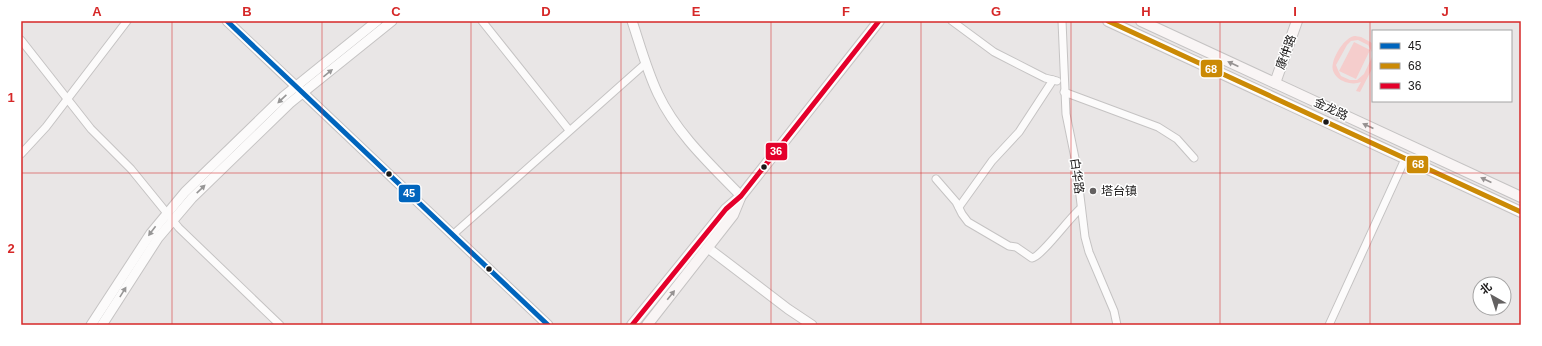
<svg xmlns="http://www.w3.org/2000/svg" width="1542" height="346" font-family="Helvetica,'Noto Sans SC',sans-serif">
<rect width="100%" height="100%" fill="#e9e6e6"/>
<g fill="#f5cdcc">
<path d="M1355,36L1361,37L1372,43L1373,54L1368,45L1358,40L1351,41L1347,45L1336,65L1338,70L1341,76L1350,80H1357L1364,74L1373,55V67L1360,92L1356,91L1361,82C1349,87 1329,78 1333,63C1335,54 1345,37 1355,36Z"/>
<path d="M1354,42L1370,50L1356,79L1339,71Z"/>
</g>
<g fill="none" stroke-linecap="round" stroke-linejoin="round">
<g stroke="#c5c3c3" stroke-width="9">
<g id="minor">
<path d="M482,21L569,130"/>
<path d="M952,21L994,52L1045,78L1057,81"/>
<path d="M1062,21L1066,114L1076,163L1085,237L1089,252L1114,311L1117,325"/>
<path d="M21,40L91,129L131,169L179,228L280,325"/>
<path d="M1064,92L1158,127L1177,139L1194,158"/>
<path d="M21,154L46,127L127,21"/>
<path d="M936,179L956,202L962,214L968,222L1009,246L1016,247L1032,258C1041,257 1070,217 1081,208"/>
<path d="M959,207L992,161L1019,132L1053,80"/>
<path d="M457,231L646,63"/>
<path d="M1329,325L1405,159"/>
</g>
</g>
<g stroke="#c5c3c3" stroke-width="11">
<g id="tertiary">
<path d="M227,21L548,325"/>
<path d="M632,21C640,45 647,71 658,94C677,134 711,165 741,196"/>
<path d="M708,248L788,309L812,325"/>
<path d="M91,325L151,233L185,192L284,96L377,21"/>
<path d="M102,325L158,238L192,198L290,103L392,21"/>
</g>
</g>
<g stroke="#c5c3c3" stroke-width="12">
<g id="secondary">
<path d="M1108,21L1521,212"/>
<path d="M1141,21L1521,197"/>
<path d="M1275,83L1297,21"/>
<path d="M632,325L726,209L741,196L879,21"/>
<path d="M647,325L733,215L740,198"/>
</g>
</g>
<use href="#minor" stroke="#fcfbfb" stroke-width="7"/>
<use href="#tertiary" stroke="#fcfbfb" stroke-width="9"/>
<use href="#secondary" stroke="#f9f5f5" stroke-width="10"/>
<g stroke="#fff" stroke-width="8">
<path id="bus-1" d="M227,21L548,325"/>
</g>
<g stroke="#fff" stroke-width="8">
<path id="bus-2" d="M1108,21L1521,212"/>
</g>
<g stroke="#fff" stroke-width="8">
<path id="bus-3" d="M632,325L726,209L741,196L879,21"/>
</g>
<use href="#bus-1" stroke="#0065bd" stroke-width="5"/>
<use href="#bus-2" stroke="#cb8a05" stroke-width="5"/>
<use href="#bus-3" stroke="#e4002b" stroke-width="5"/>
</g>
<defs><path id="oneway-solid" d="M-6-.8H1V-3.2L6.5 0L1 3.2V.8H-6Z"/></defs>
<g fill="#969292">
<use href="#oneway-solid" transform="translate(1233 64) rotate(-155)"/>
<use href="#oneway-solid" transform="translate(1368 126) rotate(-155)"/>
<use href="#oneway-solid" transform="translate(1486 180) rotate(-155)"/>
<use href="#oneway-solid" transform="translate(671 295) rotate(-51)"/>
</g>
<g fill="#979696">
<use href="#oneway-solid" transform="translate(328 73) rotate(-39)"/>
<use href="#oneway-solid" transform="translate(282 99) rotate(137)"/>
<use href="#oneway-solid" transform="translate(201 189) rotate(-44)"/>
<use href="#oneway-solid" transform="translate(152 231) rotate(127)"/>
<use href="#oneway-solid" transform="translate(123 292) rotate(-58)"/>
</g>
<path fill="none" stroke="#d62828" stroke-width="1" stroke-opacity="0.55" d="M172,21V325M322,21V325M471,21V325M621,21V325M771,21V325M921,21V325M1071,21V325M1220,21V325M1370,21V325M21,173H1521"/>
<g fill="#1c1a1a" stroke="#fff" stroke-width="1.5">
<circle cx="1326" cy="122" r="3.5"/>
<circle cx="764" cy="167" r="3.5"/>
<circle cx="389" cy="174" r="3.5"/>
<circle cx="489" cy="269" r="3.5"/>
</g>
<circle fill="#646161" stroke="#fff" stroke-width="1.5" cx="1093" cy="191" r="4"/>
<g text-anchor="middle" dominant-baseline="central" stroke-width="3" stroke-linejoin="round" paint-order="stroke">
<g font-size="12" fill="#1c1a1a" stroke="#fff">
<text transform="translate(1286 52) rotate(-70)">康仲路</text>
<text transform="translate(1331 109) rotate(25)">金龙路</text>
<text transform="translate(1077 176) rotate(82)">白华路</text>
</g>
<g font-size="12" fill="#1c1a1a" stroke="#fff" text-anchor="start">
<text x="1101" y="191">塔台镇</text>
</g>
</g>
<g stroke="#fff" stroke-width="1.5">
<rect x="1200" y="59" width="23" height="19" rx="4" fill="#cb8a05"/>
<rect x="765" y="142" width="23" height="19" rx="4" fill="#e4002b"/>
<rect x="1406" y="155" width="23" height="19" rx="4" fill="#cb8a05"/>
<rect x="398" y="184" width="23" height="19" rx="4" fill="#0065bd"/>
</g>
<g font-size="11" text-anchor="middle" font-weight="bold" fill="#fff">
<text x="1211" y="73">68</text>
<text x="776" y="155">36</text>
<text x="1418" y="168">68</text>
<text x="409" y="197">45</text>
</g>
<rect width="1542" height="346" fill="none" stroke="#ffffff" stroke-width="44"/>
<rect x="1372" y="30" width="140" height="72" fill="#ffffff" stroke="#a4a3a3"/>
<rect x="1380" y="43" width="20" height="6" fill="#0065bd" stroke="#a4a3a3"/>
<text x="1408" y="50" font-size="12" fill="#1c1a1a">45</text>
<rect x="1380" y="63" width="20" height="6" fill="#cb8a05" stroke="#a4a3a3"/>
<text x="1408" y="70" font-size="12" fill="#1c1a1a">68</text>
<rect x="1380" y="83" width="20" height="6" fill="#e4002b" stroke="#a4a3a3"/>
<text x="1408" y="90" font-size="12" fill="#1c1a1a">36</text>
<g transform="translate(1492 296) rotate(321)"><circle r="19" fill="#ffffff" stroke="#a4a3a3"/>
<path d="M0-3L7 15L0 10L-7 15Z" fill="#646161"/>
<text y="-6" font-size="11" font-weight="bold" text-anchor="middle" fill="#1c1a1a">北</text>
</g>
<rect x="22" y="22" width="1498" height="302" fill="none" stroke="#d62828" stroke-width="1.5"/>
<g font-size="13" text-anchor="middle" font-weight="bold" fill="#d62828">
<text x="97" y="16">A</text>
<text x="247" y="16">B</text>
<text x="396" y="16">C</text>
<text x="546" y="16">D</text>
<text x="696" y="16">E</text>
<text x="846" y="16">F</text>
<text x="996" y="16">G</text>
<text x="1146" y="16">H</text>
<text x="1295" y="16">I</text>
<text x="1445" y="16">J</text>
<text x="11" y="102">1</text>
<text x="11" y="253">2</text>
</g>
</svg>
